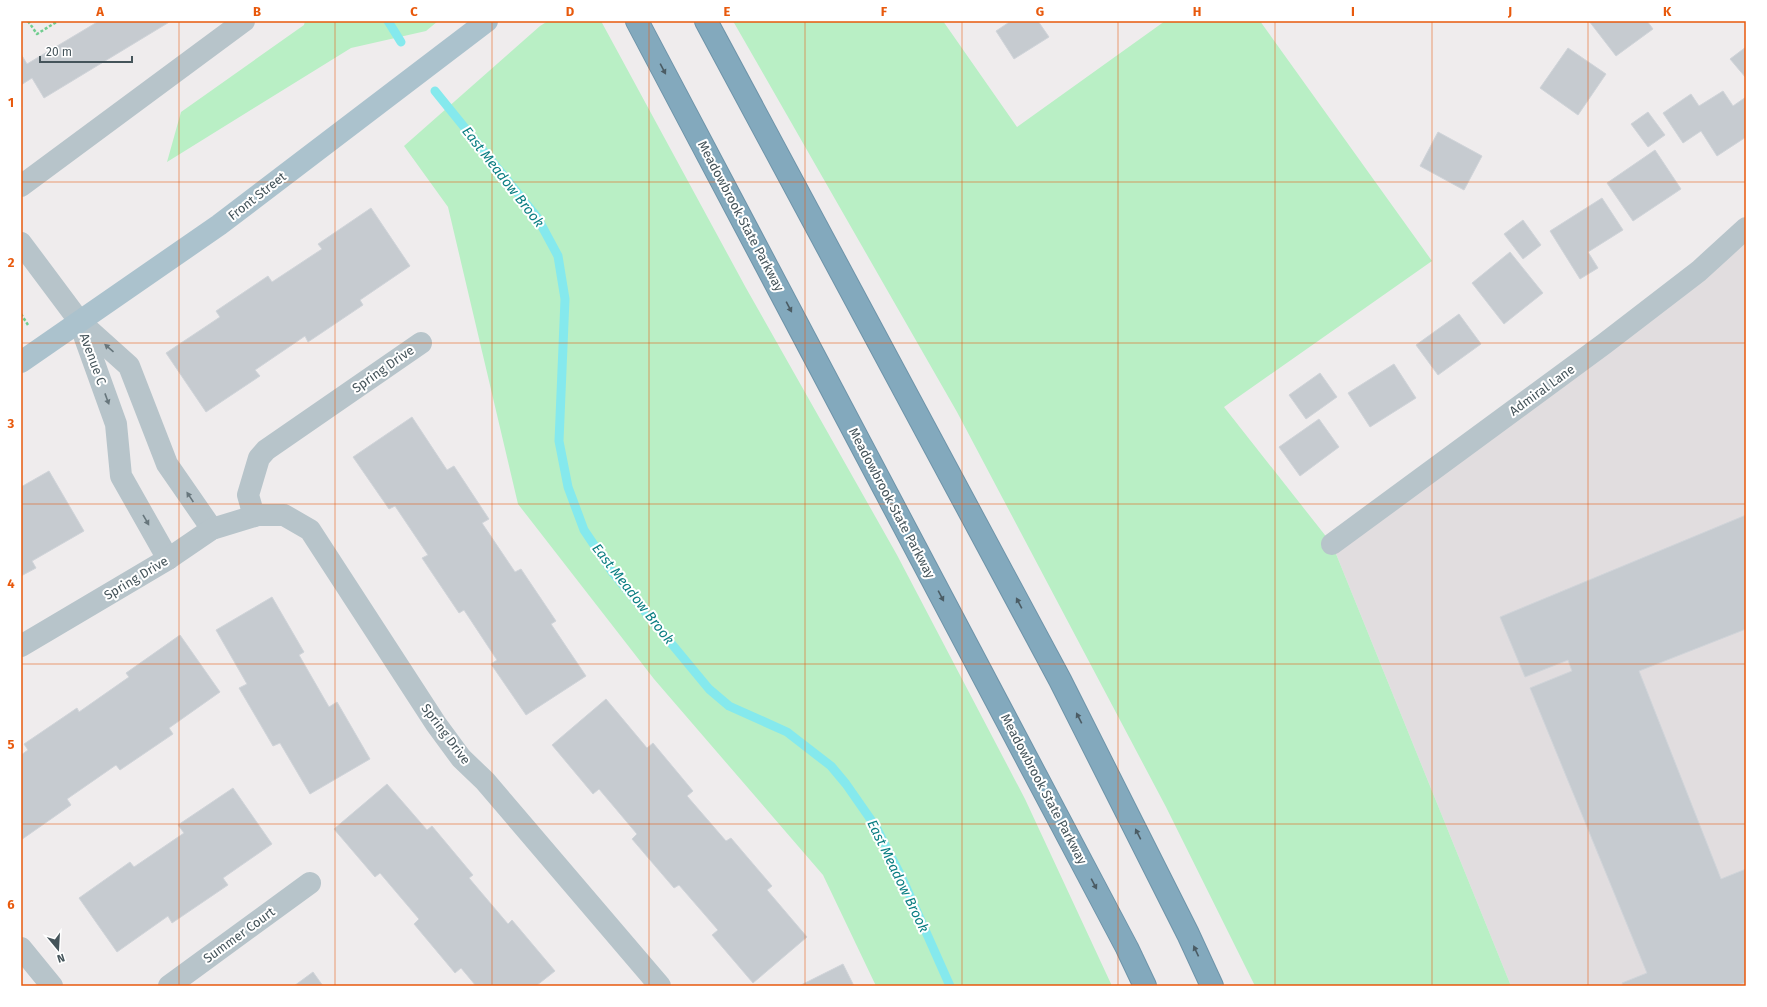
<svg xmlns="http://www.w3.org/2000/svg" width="1767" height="1007" font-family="'Fira Sans',sans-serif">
<rect width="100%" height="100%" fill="#efeced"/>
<path fill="#e1dddf" d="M1746,228V986H1511L1332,544Z"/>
<g fill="#b9efc5">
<path d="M305,21H438L426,31L351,48L167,162L181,112L304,25Z"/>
<path d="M548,21H601L746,288L897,555L1025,799L1112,986H876L823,875L654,679L518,504L448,207L404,146L540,26Z"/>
<path d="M733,21H943L1017,127L1165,21H1260L1432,261L1224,407L1332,544L1511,986H1255L1166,807L957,412Z"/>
</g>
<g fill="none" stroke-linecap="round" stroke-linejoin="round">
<g stroke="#85e9ed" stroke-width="9">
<path d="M388,21L401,42"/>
<path d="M435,91L537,217L558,256L565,299L559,441L568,487L584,530L613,573L709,689L729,706L787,732L831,766L846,784L876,827L902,878L950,986"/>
</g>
</g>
<g fill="#c6cbd0" stroke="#d0d4d9">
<path d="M99,21H171L44,98L32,78L21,85V54L27,64Z"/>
<path d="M1011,21H1038L1049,37L1014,59L996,31Z"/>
<path d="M1589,21H1647L1653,29L1616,56Z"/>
<path d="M1746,47V78L1730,59Z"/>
<path d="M1568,48L1606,74L1578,115L1540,88Z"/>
<path d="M1723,91L1733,106L1746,97V137L1717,156L1701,131L1683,143L1663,113L1691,94L1699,106Z"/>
<path d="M1648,112L1665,135L1648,147L1631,124Z"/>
<path d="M1438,132L1482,156L1464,190L1420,166Z"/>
<path d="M1655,150L1681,189L1633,221L1607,183Z"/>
<path d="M1602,198L1623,230L1588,252L1598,268L1580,279L1550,231Z"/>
<path d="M371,208L410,266L360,300L363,305L308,342L305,336L255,370L260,376L206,412L166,353L220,317L216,311L268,276L272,282L322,249L318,244Z"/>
<path d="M1523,220L1541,245L1523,259L1504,234Z"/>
<path d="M1510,252L1543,293L1504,324L1472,283Z"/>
<path d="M1459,314L1481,344L1438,375L1416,345Z"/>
<path d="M1394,364L1416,398L1370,427L1348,393Z"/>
<path d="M1320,373L1337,397L1306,419L1289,395Z"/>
<path d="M412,417L447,470L454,466L489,519L482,523L515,572L521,569L556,621L551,624L586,676L526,715L491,664L497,660L464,610L459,613L422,558L428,555L395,506L389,509L353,457Z"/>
<path d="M1319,419L1339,447L1300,476L1279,447Z"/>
<path d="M49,471L84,531L32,561L36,568L21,576V487Z"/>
<path d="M1746,515V629L1639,671L1721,879L1746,869V982L1735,986H1623L1622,983L1647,973L1530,688L1572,671L1568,660L1525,677L1500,617Z"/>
<path d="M272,597L304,652L299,655L329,707L337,702L370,759L310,794L280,743L273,746L239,688L247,684L216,630Z"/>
<path d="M180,635L220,692L169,728L173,734L120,770L116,765L67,799L71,805L21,840V755L28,750L24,744L77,708L79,712L129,677L126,673Z"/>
<path d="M606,699L647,748L653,743L693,791L687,796L726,841L731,838L772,886L767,890L807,937L753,983L712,935L718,930L679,885L674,888L632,839L637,834L599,789L593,794L552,745Z"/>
<path d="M387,784L427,830L432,826L473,875L469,878L508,924L512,920L555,971L536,986H476L461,968L455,973L414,924L419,919L380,873L375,877L334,829Z"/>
<path d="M233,788L272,844L223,878L228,885L172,923L168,916L117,952L79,898L130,862L134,867L184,833L178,825Z"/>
<path d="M843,964L854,986H799Z"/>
<path d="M313,972L323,986H294Z"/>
</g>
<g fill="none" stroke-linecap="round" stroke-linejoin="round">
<g stroke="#6e94a9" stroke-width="24">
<g id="highway">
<path d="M637,21L1127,948L1145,986"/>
<path d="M706,21L1060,680L1188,934L1212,986"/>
</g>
</g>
<g stroke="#71cd90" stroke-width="2.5" stroke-dasharray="3 2" stroke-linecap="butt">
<path d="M28,21L37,34L58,21"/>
<path d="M21,314L28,325"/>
</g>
<g stroke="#b7c4ca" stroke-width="22">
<path d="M21,186L244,21"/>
<path d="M21,243L80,322L129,366L167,464L212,529"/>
<path d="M80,324L116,424L121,476L168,559"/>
<path d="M254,516L248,495L259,458L266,450L421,343"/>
<path d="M1332,544L1604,344L1699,271L1746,228"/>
<path d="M21,646L168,559L212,529L258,515H284L310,530L436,724L461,758L485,781L660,986"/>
<path d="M21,948L52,986"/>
<path d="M169,986L310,883"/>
</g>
<path stroke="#abc2cd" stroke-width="22" d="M21,362L219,225L487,21"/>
<use href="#highway" stroke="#83a9bd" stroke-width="22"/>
</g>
<defs><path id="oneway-solid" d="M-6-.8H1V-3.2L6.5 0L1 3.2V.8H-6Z"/></defs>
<g fill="#4b5c64">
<use href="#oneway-solid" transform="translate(663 69) rotate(62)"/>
<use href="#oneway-solid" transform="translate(789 307) rotate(62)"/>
<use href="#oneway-solid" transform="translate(941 596) rotate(62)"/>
<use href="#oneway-solid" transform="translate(1019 603) rotate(-118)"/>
<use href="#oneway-solid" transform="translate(1079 718) rotate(-117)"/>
<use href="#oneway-solid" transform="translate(1138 834) rotate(-117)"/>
<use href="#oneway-solid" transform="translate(1094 884) rotate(62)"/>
<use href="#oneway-solid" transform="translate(1196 951) rotate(-115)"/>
</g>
<g fill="#67767c">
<use href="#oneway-solid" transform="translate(109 348) rotate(-139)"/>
<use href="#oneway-solid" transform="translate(107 399) rotate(70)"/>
<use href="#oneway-solid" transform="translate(190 497) rotate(-124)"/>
<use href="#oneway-solid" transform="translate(146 520) rotate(60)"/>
</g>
<path fill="none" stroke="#e8590c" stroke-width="1" stroke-opacity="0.55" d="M179,21V986M335,21V986M492,21V986M649,21V986M805,21V986M962,21V986M1118,21V986M1275,21V986M1432,21V986M1588,21V986M21,182H1746M21,343H1746M21,504H1746M21,664H1746M21,824H1746"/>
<g text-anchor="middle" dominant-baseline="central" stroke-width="4" stroke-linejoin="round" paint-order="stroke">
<g font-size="13" fill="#45545a" stroke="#fff">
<text transform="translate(257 196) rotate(-38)">Front Street</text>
<text transform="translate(741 216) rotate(62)">Meadowbrook State Parkway</text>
<text transform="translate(93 359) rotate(70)">Avenue C</text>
<text transform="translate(383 369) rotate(-35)">Spring Drive</text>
<text transform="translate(1542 390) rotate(-36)">Admiral Lane</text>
<text transform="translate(892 503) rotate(62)">Meadowbrook State Parkway</text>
<text transform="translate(136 578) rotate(-31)">Spring Drive</text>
<text transform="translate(446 734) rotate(53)">Spring Drive</text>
<text transform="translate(1044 789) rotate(62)">Meadowbrook State Parkway</text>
<text transform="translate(239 935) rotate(-36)">Summer Court</text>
</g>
<g font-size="14" font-style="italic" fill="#0b7e82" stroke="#fff">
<text transform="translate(503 177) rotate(52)">East Meadow Brook</text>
<text transform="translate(633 594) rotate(52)">East Meadow Brook</text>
<text transform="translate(898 876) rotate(64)">East Meadow Brook</text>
</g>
</g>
<rect width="1767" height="1007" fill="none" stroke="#ffffff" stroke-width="44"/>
<g transform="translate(58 949) rotate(162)" stroke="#ffffff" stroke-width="3" paint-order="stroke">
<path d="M0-3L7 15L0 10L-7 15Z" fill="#45545a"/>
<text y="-6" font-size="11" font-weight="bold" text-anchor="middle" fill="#45545a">N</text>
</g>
<path d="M40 56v6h92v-6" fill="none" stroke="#45545a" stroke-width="2"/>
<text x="46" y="56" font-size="12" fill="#45545a" stroke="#ffffff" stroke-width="3" paint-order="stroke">20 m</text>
<rect x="22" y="22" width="1723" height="963" fill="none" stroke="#e8590c" stroke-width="1.5"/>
<g font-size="13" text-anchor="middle" font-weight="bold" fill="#e8590c">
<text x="100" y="16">A</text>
<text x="257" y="16">B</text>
<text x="414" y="16">C</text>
<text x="570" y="16">D</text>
<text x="727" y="16">E</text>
<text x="884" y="16">F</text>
<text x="1040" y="16">G</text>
<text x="1197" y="16">H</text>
<text x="1353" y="16">I</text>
<text x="1510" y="16">J</text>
<text x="1667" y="16">K</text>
<text x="11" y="107">1</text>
<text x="11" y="267">2</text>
<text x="11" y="428">3</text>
<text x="11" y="588">4</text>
<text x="11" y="749">5</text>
<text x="11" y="909">6</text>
</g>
</svg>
